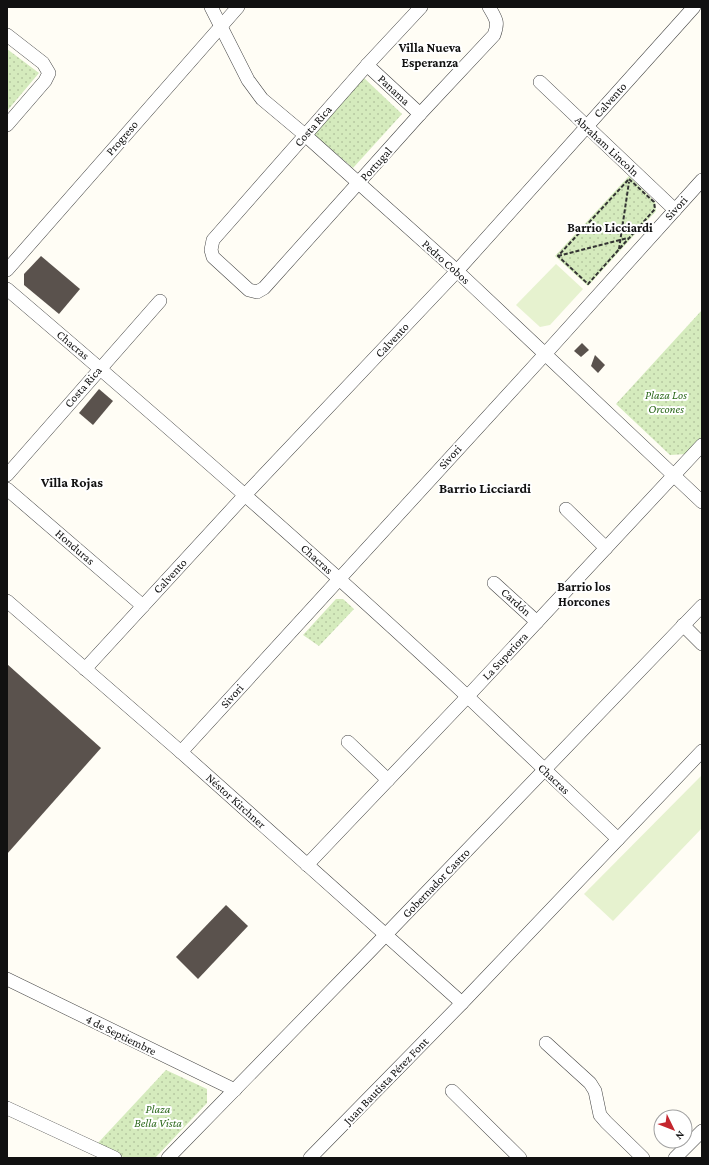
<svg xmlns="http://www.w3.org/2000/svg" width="709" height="1165" font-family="'Crimson Pro',serif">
<defs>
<pattern id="green-dots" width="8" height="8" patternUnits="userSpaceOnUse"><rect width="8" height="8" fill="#d5ebbd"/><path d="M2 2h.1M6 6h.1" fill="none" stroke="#b6c8a1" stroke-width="1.8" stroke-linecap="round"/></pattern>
</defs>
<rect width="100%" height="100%" fill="#fffdf5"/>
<g fill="url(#green-dots)">
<path d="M7,49L39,73L7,111Z"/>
<path d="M363,77L402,114L353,168L312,133Z"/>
<path d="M629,176L655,202L656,211L588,286L555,256Z"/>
<path d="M702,310V438L687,454L670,455L616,404Z"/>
<path d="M336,599H343L354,609L319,646L303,635Z"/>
<path d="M166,1070L207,1089V1103L155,1158H125L97,1144Z"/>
</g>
<g fill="#e6f2cf">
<path d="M556,264L583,289L550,325L540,327L516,305Z"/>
<path d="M702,775V828L613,921L584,894Z"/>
</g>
<g fill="#5a524d">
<path d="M41,256L80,289L59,314L24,285V274Z"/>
<path d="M582,343L589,350L581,357L574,351Z"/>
<path d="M595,355L605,365L598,373L591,366Z"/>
<path d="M99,389L113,401L93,425L79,413Z"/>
<path d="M7,664L101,748L7,854Z"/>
<path d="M226,905L248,926L198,979L176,957Z"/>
</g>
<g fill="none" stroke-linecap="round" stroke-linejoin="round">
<g stroke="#444" stroke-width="14">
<g id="minor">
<path d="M211,7L248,80L262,99L305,135L457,271L702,502"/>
<path d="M421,7L367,65L213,240L211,250L213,257L249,290L257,292L264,288L420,114L494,35C499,22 496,19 489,7"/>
<path d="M7,35L43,63L49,73L45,81L7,125"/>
<path d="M367,65L420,114"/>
<path d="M540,82L675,210"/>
<path d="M7,270L238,7"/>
<path d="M7,289C163,422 318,557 468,697C518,744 568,792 618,839"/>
<path d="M7,475L160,301"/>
<path d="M7,489L143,606"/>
<path d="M566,509L606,548"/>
<path d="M494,583L537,622"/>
<path d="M7,601L181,752L462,1003"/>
<path d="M683,625L702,644"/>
<path d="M85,669L245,495L457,271L694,7"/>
<path d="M348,742L388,780"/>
<path d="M181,752L546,353L702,180"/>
<path d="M307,865L467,697L702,445"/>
<path d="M7,979L235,1090"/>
<path d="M546,1043L590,1083L595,1091L600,1115L606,1122L643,1158"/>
<path d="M452,1091L520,1158"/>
<path d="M7,1108L115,1158"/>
<path d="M168,1158L372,949L702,606"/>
<path d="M310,1158L462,1003L702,751"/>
<path d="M675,1158L702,1131"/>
</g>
</g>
<g stroke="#333" stroke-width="2" stroke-dasharray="4 2" stroke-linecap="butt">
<path d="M629,179L654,202L655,209L588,284L558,256Z"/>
<path d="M619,249L629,182"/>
<path d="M558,256L628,238"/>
</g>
<use href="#minor" stroke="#fff" stroke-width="13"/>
</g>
<g text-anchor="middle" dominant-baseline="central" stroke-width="4" stroke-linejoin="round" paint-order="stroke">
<g font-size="12" fill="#111" stroke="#fff">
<text transform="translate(394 90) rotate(43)">Panama</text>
<text transform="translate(610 100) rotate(-48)">Calvento</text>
<text transform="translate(313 126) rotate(-49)">Costa Rica</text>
<text transform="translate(122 138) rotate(-49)">Progreso</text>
<text transform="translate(607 146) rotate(43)">Abraham Lincoln</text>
<text transform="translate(376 164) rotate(-48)">Portugal</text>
<text transform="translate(676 208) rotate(-48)">Sivori</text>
<text transform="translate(446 262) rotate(42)">Pedro Cobos</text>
<text transform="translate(392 340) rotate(-47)">Calvento</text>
<text transform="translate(73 345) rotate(40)">Chacras</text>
<text transform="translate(83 387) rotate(-49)">Costa Rica</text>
<text transform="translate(450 457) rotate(-48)">Sivori</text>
<text transform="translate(75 547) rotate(41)">Honduras</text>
<text transform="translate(317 559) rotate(42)">Chacras</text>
<text transform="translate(170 576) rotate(-47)">Calvento</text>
<text transform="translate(516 602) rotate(42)">Cardón</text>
<text transform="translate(505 656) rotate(-47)">La Superiora</text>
<text transform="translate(232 696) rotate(-48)">Sivori</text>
<text transform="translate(554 779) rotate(43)">Chacras</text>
<text transform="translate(236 801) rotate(42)">Néstor Kirchner</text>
<text transform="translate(436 883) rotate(-46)">Gobernador Castro</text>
<text transform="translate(121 1035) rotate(26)">4 de Septiembre</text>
<text transform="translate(386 1081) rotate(-46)">Juan Bautista Pérez Font</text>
</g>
<g font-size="12" font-style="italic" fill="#2f6b1f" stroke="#fff">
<text x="666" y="395">Plaza Los<tspan x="666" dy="14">Orcones</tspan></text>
<text x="158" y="1109">Plaza<tspan x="158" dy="14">Bella Vista</tspan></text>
</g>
<g font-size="13" font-weight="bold" fill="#111" stroke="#fff">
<text x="430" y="47">Villa Nueva<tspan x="430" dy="15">Esperanza</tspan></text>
<text x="610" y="227">Barrio Licciardi</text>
<text x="584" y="586">Barrio los<tspan x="584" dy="15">Horcones</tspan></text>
</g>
<g font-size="14" font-weight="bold" fill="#111" stroke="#fff">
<text x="72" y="482">Villa Rojas</text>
<text x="485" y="488">Barrio Licciardi</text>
</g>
</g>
<rect width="709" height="1165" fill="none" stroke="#111111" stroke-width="16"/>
<g transform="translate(673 1129) rotate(133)"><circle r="19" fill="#ffffff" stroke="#a0a0a0"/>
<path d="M0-3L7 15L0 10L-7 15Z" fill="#c4262e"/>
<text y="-6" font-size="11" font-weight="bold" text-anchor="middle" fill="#111111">N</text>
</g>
</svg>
